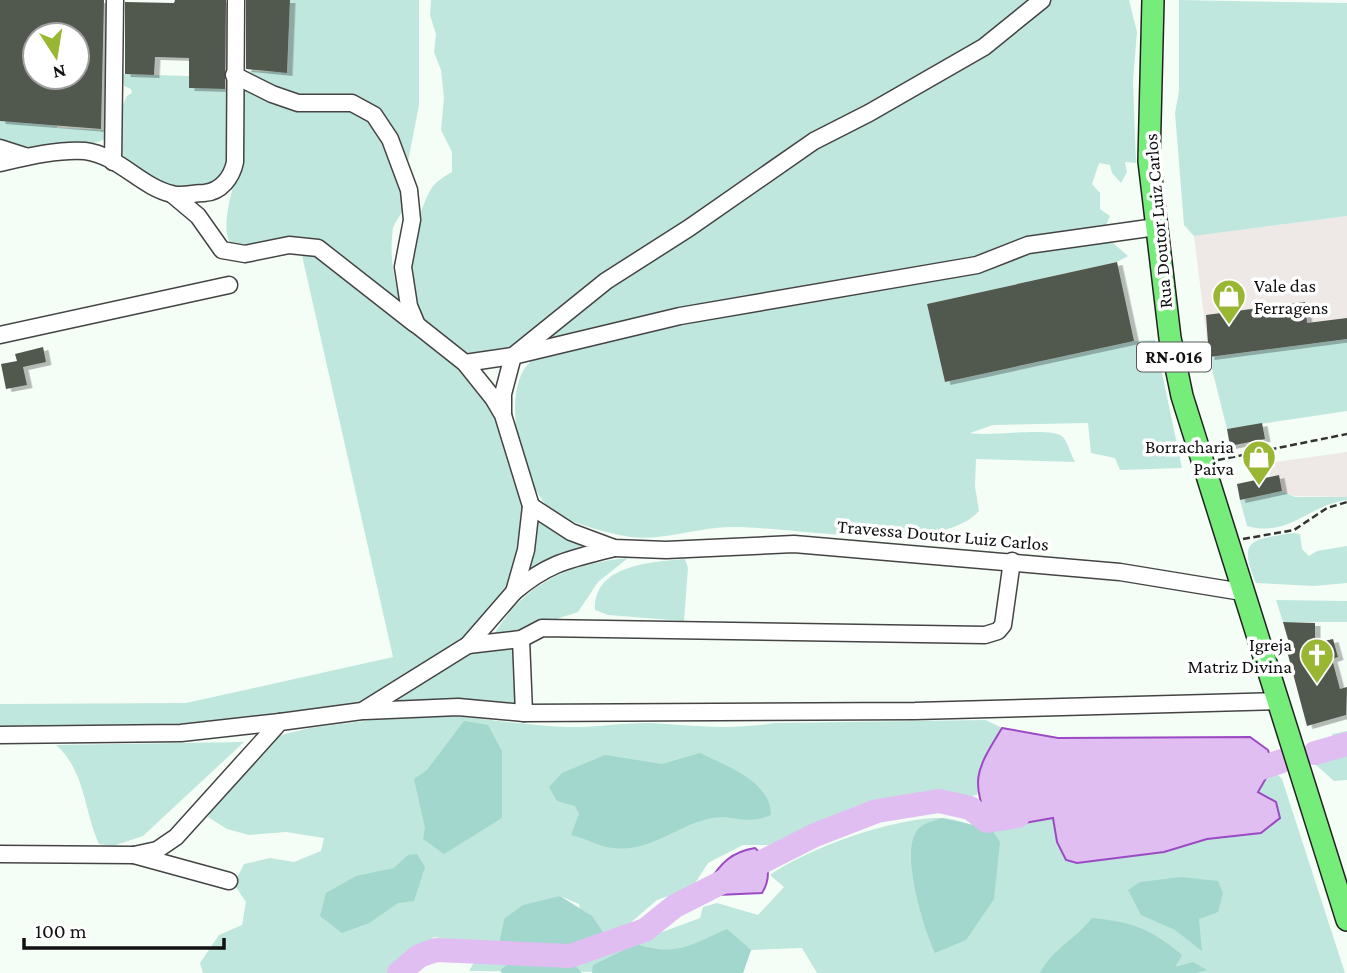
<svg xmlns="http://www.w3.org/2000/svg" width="1347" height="973" font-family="'Crimson Pro',serif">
<defs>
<filter id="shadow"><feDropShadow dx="5.5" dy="3" stdDeviation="0" flood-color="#0004"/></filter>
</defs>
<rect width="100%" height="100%" fill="#f5fef6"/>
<g fill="#eee8e6">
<path d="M1347,216V339L1209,357L1194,236Z"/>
<path d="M1347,452V497L1294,496L1282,491L1279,475L1270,477L1268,463Z"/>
</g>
<g fill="#c0e7de">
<path d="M290,0H419V105L408,162L391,136L344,97C314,94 267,100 248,71L287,72Z"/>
<path d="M431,0H1129L1137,32L1133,81L1136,163L1125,162L1127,172L1121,183L1112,173L1110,165L1099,163L1092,184L1100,193V209L1110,216L1105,228L975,260L478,356C454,350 427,333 415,309C400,282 416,215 431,189C435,182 445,176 452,172V152L441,130L444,98L441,70L434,52L436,34L430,15Z"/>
<path d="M1179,0L1347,3V216L1194,236L1184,225L1175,113L1179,91Z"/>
<path d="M122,74L189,76V88L225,89L232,111V131L226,175C196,197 166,191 138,168C133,163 125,159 122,154C114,137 119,112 127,96L132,93L131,89L124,86Z"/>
<path d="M58,77L57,128L105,130V139C73,153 33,151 0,140V121L38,122Z"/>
<path d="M239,83L348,110C361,114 374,125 381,137C388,150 406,195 403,209C401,216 395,221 393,228C389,256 394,281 402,308L310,238C287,233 266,253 242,250C208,246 240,173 241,153C242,130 240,106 239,83Z"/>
<path d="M1095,240L1113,243L1128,256L1117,262L927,304L945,382L1134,341L1155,340L1182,468L1120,470L1115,458L1091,453L1088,423L993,425L970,433C990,437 1052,426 1063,437C1068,443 1071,455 1075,462L976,459L975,486L979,511C938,557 791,526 731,527C698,527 665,541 631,537C613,535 576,524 560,516C523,496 503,407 523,371C534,351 568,347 589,341Z"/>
<path d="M301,251L314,252L468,371L497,410L527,527L501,601L461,643L359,704L187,726L0,731V704L186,703L393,657Z"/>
<path d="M1347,339V411L1227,429L1209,357Z"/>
<path d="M1282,491L1295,497H1347V500C1310,504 1289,538 1247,526L1240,500Z"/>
<path d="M533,512L590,547L549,559L527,573Z"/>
<path d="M1293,533L1300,534L1302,549L1309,556L1317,551L1347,546V583L1314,586L1256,583C1237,538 1252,540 1293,533Z"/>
<path d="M628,558L598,582L578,612L507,635L493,636C525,582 568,564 628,558Z"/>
<path d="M685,559L688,568L684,621L608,615L595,610C593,564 653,562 685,559Z"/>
<path d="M1276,600L1347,601V622H1283Z"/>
<path d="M513,644L518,702L515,705L480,700L385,703L467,652Z"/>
<path d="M418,714C468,715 516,725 566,727C595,728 623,722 652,723C693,726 733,730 774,723L986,720L1002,728L982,761L977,795L961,798L925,792L893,799L851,809L769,845H743L708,863L692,888L657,900L629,924L600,933L583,925L579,904L560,896L504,919L498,948L434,937L392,973H203L200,963L219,935L242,925L246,902L234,884L244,864L270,858L294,862L321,851L324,838L286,832L249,835L227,829L208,817L225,786L277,736L310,728Z"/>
<path d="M1347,731V780L1334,781L1316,765L1315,757L1333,734Z"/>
<path d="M244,742L143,836L113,846L99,844C84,811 85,770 56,745Z"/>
<path d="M1271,768L1282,779L1345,973H817L802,948L751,950L743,973L469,971L475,961L589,959L700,918L703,907L717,903L758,915L784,887L770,875C808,848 895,817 942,818C958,819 974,827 990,828C1009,830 1034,821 1053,818L1057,842L1123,855L1164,852L1207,839L1261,833L1258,792Z"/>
</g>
<g fill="#a1d7cd">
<path d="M464,721L488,725L502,751V818L444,854L423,839L425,828L414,779L427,770Z"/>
<path d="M700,753C726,766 771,781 771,815C745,826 735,814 712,818C679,824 650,853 613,848C599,847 586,838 571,835L579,814L575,806L557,801L549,787L562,773L605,755L662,764Z"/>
<path d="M942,818L991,829L1000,842L994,899L966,940L935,953C924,929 902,858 915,834C920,823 931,822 942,818Z"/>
<path d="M417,854L425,867L414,901L398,903L369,923L342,933L320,916L326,893L356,876L394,868L408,855Z"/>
<path d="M1181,877L1218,881L1223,893L1218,912L1199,919L1202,951L1175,930L1141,915L1128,890L1140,882Z"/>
<path d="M560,896L592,916L607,938L570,951L498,948L504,919L523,905Z"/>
<path d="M1092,918C1133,922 1151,929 1182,955L1175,967L1193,962L1207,970L1196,973H1040C1053,948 1076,939 1092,918Z"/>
<path d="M727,929L751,950L743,973H592L593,965L636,944C676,957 691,945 727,929Z"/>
<path d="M570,960L582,973H502L500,970L513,961Z"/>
</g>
<g fill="#e0bef2" stroke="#9c4ac3" stroke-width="2">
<path d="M1002,728L1058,738L1250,737L1268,750L1273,766L1258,792L1276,802L1280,818L1261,833L1207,839L1164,852L1077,863L1066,860L1057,842L1053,818L991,829C970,780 975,772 1002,728Z"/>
<path d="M755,848C769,860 772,877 762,893L717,895L708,883C721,863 731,852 755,848Z"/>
</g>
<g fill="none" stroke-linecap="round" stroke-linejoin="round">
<g stroke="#e0bef2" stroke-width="24">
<path d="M1315,753L1347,744"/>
<path d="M1243,774L1282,761"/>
<path d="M399,973L419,956L436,950L570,956L645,930L675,906L815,835L877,811L939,801L970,808L987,821L1018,816"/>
</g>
</g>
<g fill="#51594e" fill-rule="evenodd" filter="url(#shadow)">
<path d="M0,0H104L101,129L0,121ZM35,35H77V77H35Z"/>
<path d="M175,0H226L225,89L189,88V58L155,57L154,75L125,74V2L174,3Z"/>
<path d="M246,0H290L287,73L246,69Z"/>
<path d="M1117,262L1134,341L945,382L927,304Z"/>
<path d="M1305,302L1307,323L1347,318V339L1209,357L1206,315Z"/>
<path d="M43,347L46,362L23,367L27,385L6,389L1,364L17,361L15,354Z"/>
<path d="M1262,423L1265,439L1230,446L1227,429Z"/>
<path d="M1279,475L1282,491L1240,500L1237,484Z"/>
<path d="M1283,622L1315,623V643L1333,639L1338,657L1332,659L1340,689L1347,687L1346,715L1307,726L1287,651L1291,650Z"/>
</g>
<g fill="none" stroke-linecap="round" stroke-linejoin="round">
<g stroke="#444" stroke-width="19">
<g id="minor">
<path d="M0,148L25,156"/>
<path d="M113,162L115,0"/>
<path d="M0,163C26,157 59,149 85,151C118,155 141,187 172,194C181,197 194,193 204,193C221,192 232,177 235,162L236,0"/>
<path d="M173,195L198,216L222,250L245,254L289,245L318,248L415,324"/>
<path d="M0,335L229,285"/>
<path d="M465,363L513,356L680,316L977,265L1028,245L1156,227"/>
<path d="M503,413V394L513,356L606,281L689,228L814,141L869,113L984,47L1042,0"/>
<path d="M531,506L571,532L614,548L666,550L794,544L1120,572L1242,592"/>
<path d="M514,592C549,562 571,559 614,548"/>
<path d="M521,639L524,713"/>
<path d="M468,645L521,639L542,628L985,635L998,631L1003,625L1012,561"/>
<path d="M365,711L458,707L524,713L915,711L1277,701"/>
<path d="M0,735L181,733L280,722"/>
<path d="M0,854L134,855L229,881"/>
<path d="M134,855L157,850L176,837L280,722L362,711L468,645L514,592L526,550L531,506L503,415L493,398L465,363L417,325L409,306L403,267L412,220L409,190L390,139L374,115L352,103H298L272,94L234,75"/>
</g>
</g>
<g stroke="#222" stroke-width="24">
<path id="major" d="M1153,0L1149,161L1170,338L1182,396L1347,920"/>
</g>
<g stroke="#333" stroke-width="2.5" stroke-dasharray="7 3.5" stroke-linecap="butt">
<path d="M1218,460L1347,434"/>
<path d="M1243,539L1294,530L1327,508L1347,502"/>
</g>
<use href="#minor" stroke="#fff" stroke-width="16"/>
<use href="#major" stroke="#76ed7a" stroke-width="21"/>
</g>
<defs>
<g id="shop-pin" transform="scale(1.75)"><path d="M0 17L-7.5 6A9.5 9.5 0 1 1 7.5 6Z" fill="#99b733" stroke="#fff"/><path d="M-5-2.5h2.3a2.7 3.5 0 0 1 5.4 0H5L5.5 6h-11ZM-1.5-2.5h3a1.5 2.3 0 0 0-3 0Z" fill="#fff"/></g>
<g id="church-pin" transform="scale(1.75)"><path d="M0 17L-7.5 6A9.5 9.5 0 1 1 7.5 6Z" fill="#99b733" stroke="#fff"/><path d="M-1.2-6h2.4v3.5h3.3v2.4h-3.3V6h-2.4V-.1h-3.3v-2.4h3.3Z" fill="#fff"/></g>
</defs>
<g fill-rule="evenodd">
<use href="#shop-pin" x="1229" y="296"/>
<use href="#shop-pin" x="1259" y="457"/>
<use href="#church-pin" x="1317" y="655"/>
</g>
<g text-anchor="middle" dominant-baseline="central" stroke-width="7" stroke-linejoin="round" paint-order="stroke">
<rect fill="#fff" stroke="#585858" stroke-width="2" x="1137" y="342.5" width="74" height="29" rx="5"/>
<g font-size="18" font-weight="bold" fill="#111">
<text x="1174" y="357">RN-016</text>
</g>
<g font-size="19" fill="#111" stroke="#fff">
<text transform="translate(1158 221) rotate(-95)">Rua Doutor Luiz Carlos</text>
<text transform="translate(943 535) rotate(5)">Travessa Doutor Luiz Carlos</text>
</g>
<g font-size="19" fill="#111" stroke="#fff" text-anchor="end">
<text x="1254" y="285" text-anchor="start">Vale das<tspan x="1254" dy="22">Ferragens</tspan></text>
<text x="1234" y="446">Borracharia<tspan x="1234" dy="22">Paiva</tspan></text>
<text x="1292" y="644">Igreja<tspan x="1292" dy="22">Matriz Divina</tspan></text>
</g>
</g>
<g transform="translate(56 56) rotate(168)"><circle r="33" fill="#ffffff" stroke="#a0a0a0" stroke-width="2"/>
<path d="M0-5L12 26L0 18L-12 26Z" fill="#99b733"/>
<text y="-10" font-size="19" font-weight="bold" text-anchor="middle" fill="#111111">N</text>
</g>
<path d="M24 938v10h200v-10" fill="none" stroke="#111111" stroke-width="3.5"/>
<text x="35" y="938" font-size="21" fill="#111111" stroke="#ffffff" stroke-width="5" paint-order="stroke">100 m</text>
</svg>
